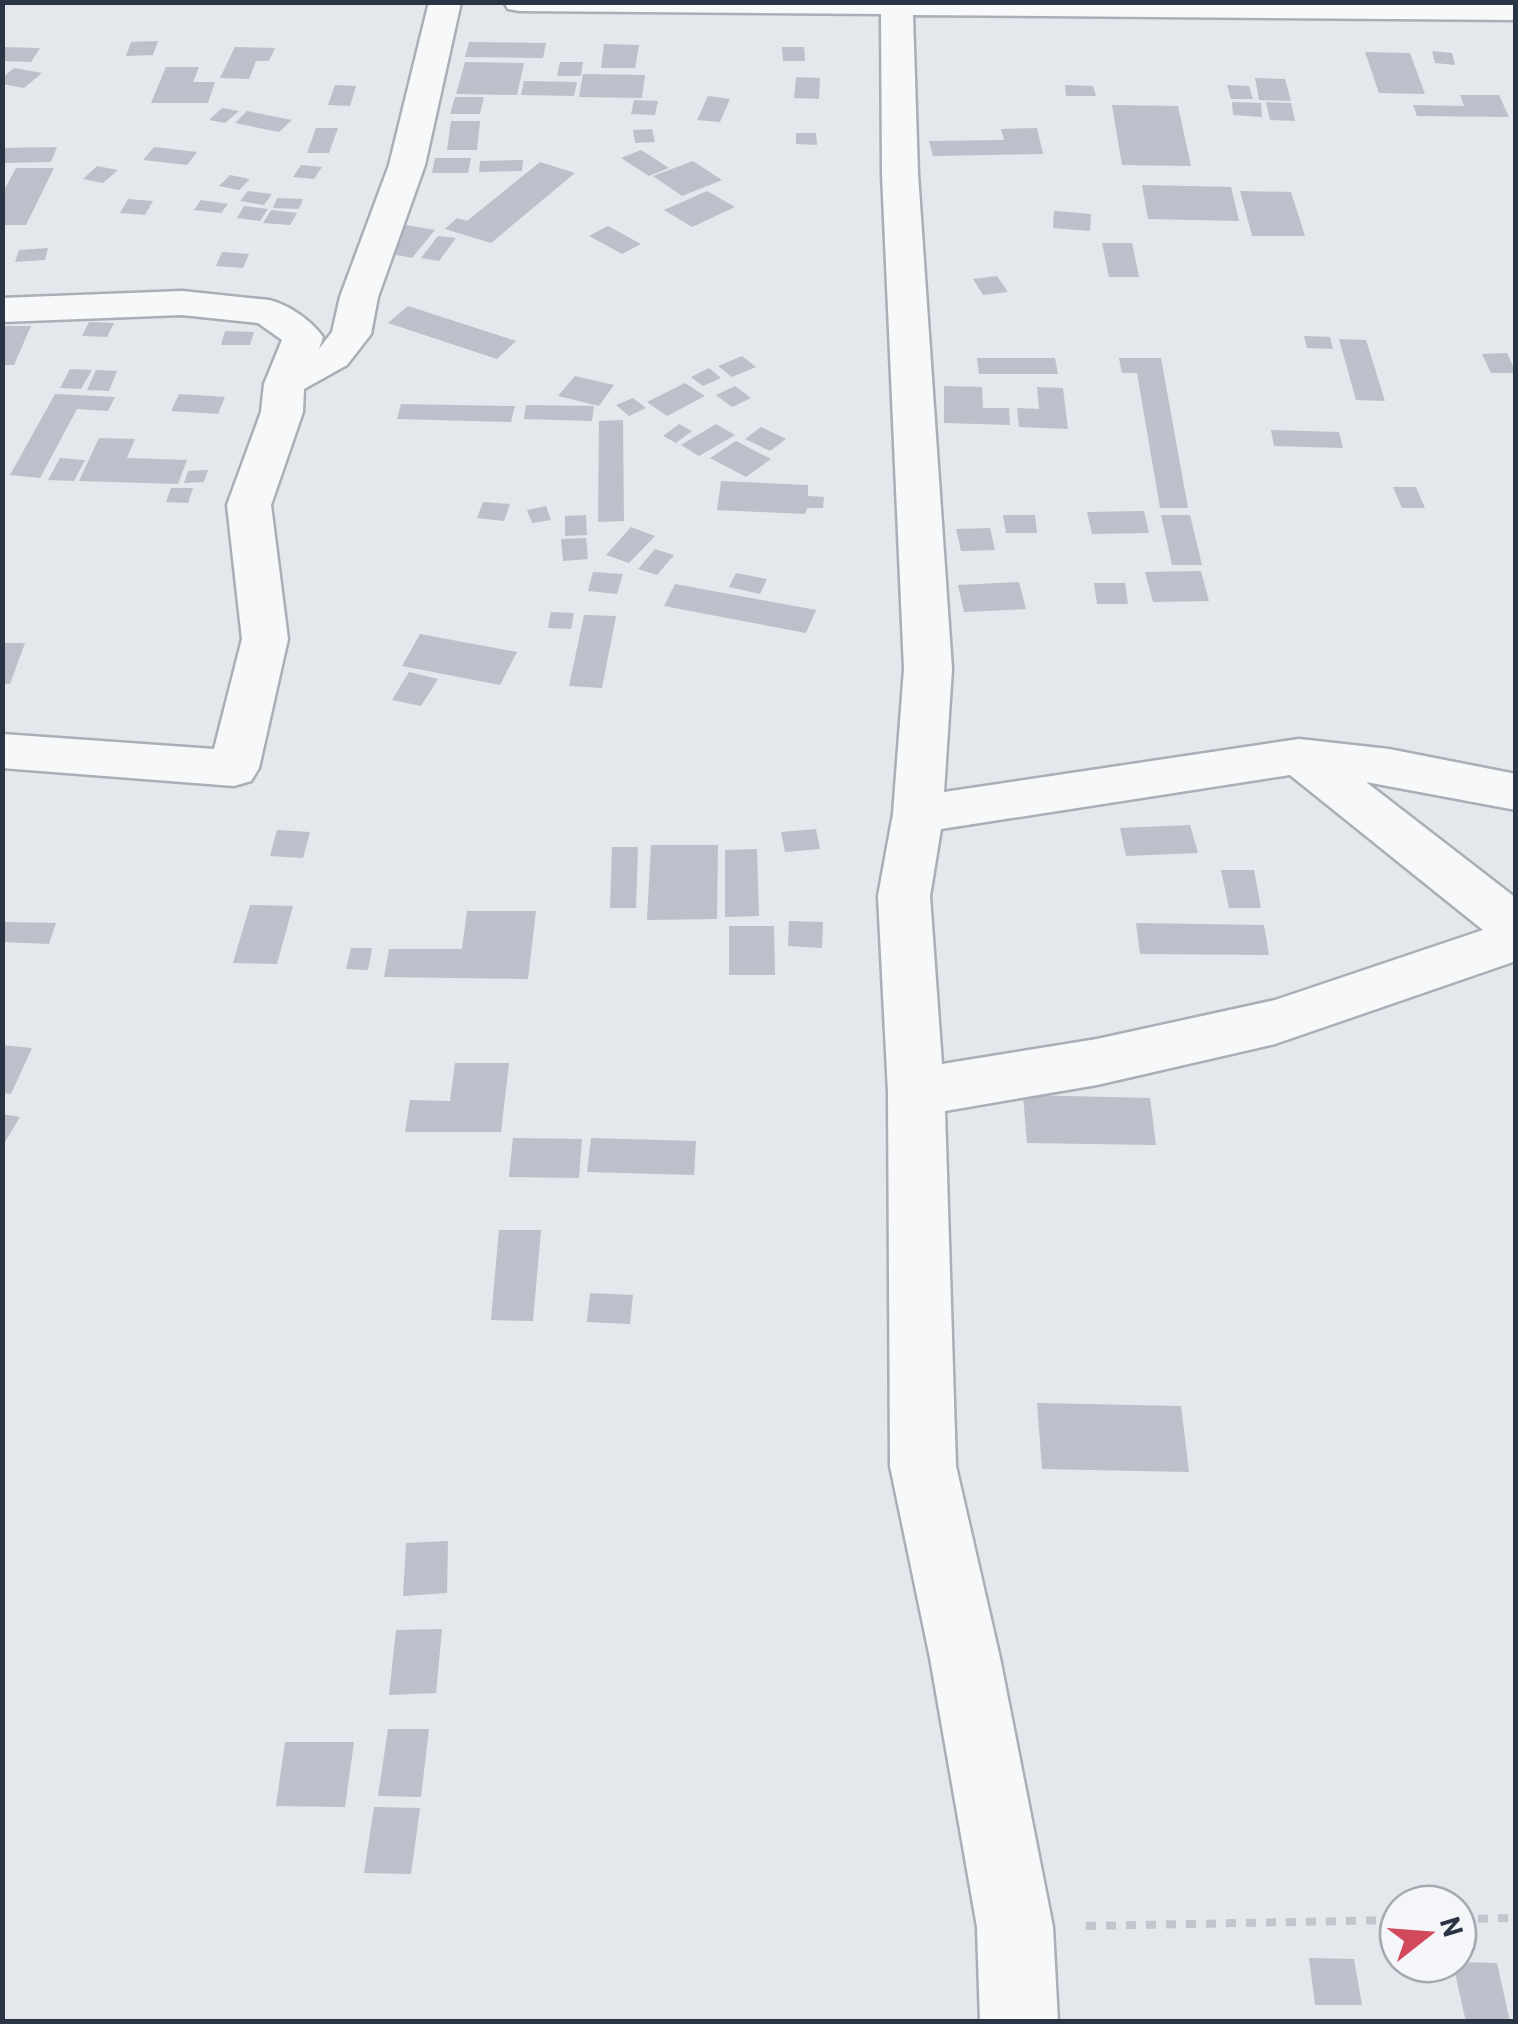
<svg xmlns="http://www.w3.org/2000/svg" width="1518" height="2024" font-family="Barlow,sans-serif">
<rect width="100%" height="100%" fill="#e4e7ec"/>
<g fill="#bbc0ca">
<path d="M158,41L153,55L126,56L131,42Z"/>
<path d="M469,42L546,43L543,58L465,57Z"/>
<path d="M604,44L639,45L635,68H601Z"/>
<path d="M2,47L40,48L31,62L2,61Z"/>
<path d="M235,47L275,48L269,61H256L249,79L220,78Z"/>
<path d="M782,47H804L805,61H783Z"/>
<path d="M1432,51L1452,53L1455,65L1435,63Z"/>
<path d="M1365,52L1410,53L1425,94L1379,93Z"/>
<path d="M465,62L524,63L517,95L456,94Z"/>
<path d="M560,62H583L581,76H557Z"/>
<path d="M166,67H199L193,82H215L208,103H151Z"/>
<path d="M14,68L42,73L24,88L2,84V78Z"/>
<path d="M583,74L645,75L642,98L579,97Z"/>
<path d="M796,77L820,78L819,99L794,98Z"/>
<path d="M1255,78L1285,79L1291,101L1259,100Z"/>
<path d="M524,81L577,82L574,96L521,95Z"/>
<path d="M335,85L356,86L350,106L328,105Z"/>
<path d="M1065,85L1093,86L1096,96H1066Z"/>
<path d="M1227,85L1249,86L1253,99H1231Z"/>
<path d="M1460,95H1499L1509,117L1417,116L1413,105L1464,106Z"/>
<path d="M708,96L730,99L720,122L697,120Z"/>
<path d="M455,97H484L480,114H450Z"/>
<path d="M634,100L658,101L655,115L631,114Z"/>
<path d="M1232,102L1261,103L1262,117L1233,115Z"/>
<path d="M1266,102L1291,103L1295,121L1270,120Z"/>
<path d="M1112,105L1178,106L1191,166L1122,165Z"/>
<path d="M222,108L239,111L225,123L209,120Z"/>
<path d="M247,111L292,120L279,132L235,123Z"/>
<path d="M451,121H480L477,150H447Z"/>
<path d="M316,128H338L329,153H307Z"/>
<path d="M1037,128L1043,154L933,156L929,141L1004,140L1001,129Z"/>
<path d="M652,129L655,142L635,143L633,130Z"/>
<path d="M796,133H816L817,145L796,144Z"/>
<path d="M57,147L51,162L2,163V148Z"/>
<path d="M154,147L197,152L187,165L143,160Z"/>
<path d="M641,150L669,168L649,176L621,158Z"/>
<path d="M435,158H471L468,173H432Z"/>
<path d="M523,160L522,171L479,172L480,161Z"/>
<path d="M693,161L722,180L682,196L653,176Z"/>
<path d="M540,162L575,173L491,243L445,229L457,218L467,221Z"/>
<path d="M301,165L322,167L314,179L293,177Z"/>
<path d="M97,166L118,170L103,183L83,179Z"/>
<path d="M16,168H54L26,225H2V194Z"/>
<path d="M230,175L250,179L239,190L219,186Z"/>
<path d="M1142,185L1231,187L1239,221L1148,219Z"/>
<path d="M248,191L272,194L264,205L240,201Z"/>
<path d="M707,191L735,207L692,227L664,210Z"/>
<path d="M1240,191L1291,192L1305,236H1252Z"/>
<path d="M277,198L303,199L299,209L273,208Z"/>
<path d="M128,199L153,201L145,215L120,213Z"/>
<path d="M201,200L228,204L221,213L194,210Z"/>
<path d="M244,206L268,209L260,221L237,218Z"/>
<path d="M271,210L297,213L290,225L263,223Z"/>
<path d="M1054,211L1091,214L1090,231L1053,228Z"/>
<path d="M400,224L435,230L412,258L377,251Z"/>
<path d="M608,226L641,244L622,254L589,236Z"/>
<path d="M438,236L456,238L439,261L421,258Z"/>
<path d="M1102,243H1132L1139,277H1109Z"/>
<path d="M48,248L45,260L15,262L19,250Z"/>
<path d="M222,252L249,254L243,268L216,266Z"/>
<path d="M997,276L1008,292L983,295L973,279Z"/>
<path d="M408,306L516,341L497,359L388,323Z"/>
<path d="M89,322L114,323L107,337L82,336Z"/>
<path d="M2,326H31L14,365H2Z"/>
<path d="M225,331L254,332L250,345H221Z"/>
<path d="M1304,336L1330,337L1333,349L1307,348Z"/>
<path d="M1339,339L1366,340L1385,401L1356,400Z"/>
<path d="M1507,353L1516,373H1491L1482,354Z"/>
<path d="M742,356L756,367L732,377L718,366Z"/>
<path d="M977,358H1055L1058,374H979Z"/>
<path d="M1119,358H1161L1188,508H1160L1137,373H1122Z"/>
<path d="M709,368L721,378L703,386L691,377Z"/>
<path d="M70,369L92,370L81,389L60,388Z"/>
<path d="M96,370L117,371L109,391L87,390Z"/>
<path d="M575,376L614,385L599,406L558,396Z"/>
<path d="M685,383L705,396L667,416L647,402Z"/>
<path d="M735,386L751,398L732,407L716,395Z"/>
<path d="M944,386L982,387L983,408H1009L1010,425L944,423Z"/>
<path d="M1037,387L1063,388L1068,429L1019,427L1017,408L1039,409Z"/>
<path d="M55,394L115,397L108,411L77,409L40,478L10,475Z"/>
<path d="M179,394L225,397L218,414L171,411Z"/>
<path d="M633,398L646,408L629,416L616,405Z"/>
<path d="M401,404L515,406L511,422L397,419Z"/>
<path d="M526,405L594,406L592,421L524,419Z"/>
<path d="M623,420L624,521L598,522L599,421Z"/>
<path d="M679,424L692,431L676,443L663,436Z"/>
<path d="M716,424L735,435L699,456L681,445Z"/>
<path d="M761,427L786,439L770,451L745,439Z"/>
<path d="M1271,430L1339,432L1343,448L1274,446Z"/>
<path d="M99,438L135,439L127,458L187,460L178,484L79,481Z"/>
<path d="M736,441L771,459L746,477L710,458Z"/>
<path d="M60,458L85,460L74,481L48,480Z"/>
<path d="M208,470L204,482L184,483L188,471Z"/>
<path d="M721,481L808,485V496L824,497L823,508H807L805,514L717,510Z"/>
<path d="M1393,487H1416L1425,508H1402Z"/>
<path d="M171,488H193L188,503L166,502Z"/>
<path d="M483,502L510,504L504,521L477,518Z"/>
<path d="M546,506L551,520L532,523L527,510Z"/>
<path d="M1144,511L1149,533L1092,534L1087,512Z"/>
<path d="M586,515L587,535L565,536V516Z"/>
<path d="M1003,515H1035L1037,533H1006Z"/>
<path d="M1161,515H1190L1202,565H1172Z"/>
<path d="M631,527L655,536L629,563L606,555Z"/>
<path d="M990,528L995,550L961,551L956,529Z"/>
<path d="M586,538L588,559L563,561L561,539Z"/>
<path d="M655,549L674,555L657,575L638,569Z"/>
<path d="M1201,571L1209,601L1153,602L1145,572Z"/>
<path d="M593,572L623,574L617,594L588,591Z"/>
<path d="M736,573L767,579L760,594L729,587Z"/>
<path d="M1019,582L1026,609L964,612L958,585Z"/>
<path d="M1094,583H1125L1128,604H1097Z"/>
<path d="M675,584L816,610L806,633L664,606Z"/>
<path d="M551,612L574,613L571,629L548,628Z"/>
<path d="M584,615L616,616L602,688L569,686Z"/>
<path d="M420,634L517,652L500,685L402,666Z"/>
<path d="M2,643H25L10,684H2Z"/>
<path d="M409,672L438,679L421,706L392,700Z"/>
<path d="M1190,825L1198,853L1126,856L1120,828Z"/>
<path d="M816,829L820,849L785,852L781,832Z"/>
<path d="M277,830L310,832L303,858L270,856Z"/>
<path d="M651,845H718L717,919L647,920Z"/>
<path d="M612,847H638L636,908H610Z"/>
<path d="M757,849L759,916L725,917V850Z"/>
<path d="M1221,870H1254L1261,908H1229Z"/>
<path d="M250,905L293,906L277,964L233,963Z"/>
<path d="M467,911H536L528,979L384,977L389,949H462Z"/>
<path d="M789,921L823,922L822,948L788,946Z"/>
<path d="M2,922L56,923L49,944L2,942Z"/>
<path d="M1136,923L1264,925L1269,955L1140,954Z"/>
<path d="M729,926H774L775,975H729Z"/>
<path d="M351,948H372L368,970L346,969Z"/>
<path d="M2,1045L32,1048L11,1094L2,1093Z"/>
<path d="M455,1063H509L501,1132H405L410,1100L450,1101Z"/>
<path d="M1023,1095L1150,1098L1156,1145L1027,1143Z"/>
<path d="M2,1114L20,1117L2,1147Z"/>
<path d="M513,1138L582,1139L579,1178L509,1177Z"/>
<path d="M591,1138L696,1141L694,1175L587,1172Z"/>
<path d="M499,1230H541L533,1321L491,1320Z"/>
<path d="M590,1293L633,1295L630,1324L587,1322Z"/>
<path d="M1037,1403L1181,1406L1189,1472L1042,1469Z"/>
<path d="M448,1541L447,1593L403,1596L406,1543Z"/>
<path d="M442,1629L436,1693L389,1695L396,1630Z"/>
<path d="M388,1729H429L421,1797L378,1796Z"/>
<path d="M285,1742H354L345,1807L276,1806Z"/>
<path d="M374,1807L420,1808L411,1874L364,1873Z"/>
<path d="M1309,1958L1354,1959L1362,2005H1315Z"/>
<path d="M1458,1962L1497,1963L1510,2022H1466L1453,1964Z"/>
</g>
<g fill="none" stroke-linecap="round" stroke-linejoin="round">
<g stroke="#a9aeb7" stroke-width="5">
<g id="minor">
<path d="M429,2H461L425,165L378,297L371,334L347,365L304,389L303,412L271,505L288,639L259,768L251,781L234,786L2,768V734L214,749L242,639L227,505L261,412L264,384L282,340L258,323L182,315L2,322V298L182,291L269,300C289,305 311,320 323,337L319,349L332,332L340,297L389,165Z"/>
<path d="M504,2H1516V20L913,15L918,174L952,669L944,792L1299,739L1389,749L1516,774V810L1366,782L1516,898V961L1275,1044L1097,1085L945,1111L956,1466L1000,1658L1053,1927L1058,2022H980L977,1927L930,1658L890,1466L888,1092L878,896L893,814L904,669L882,174L881,14L519,11L508,9ZM1290,775L1483,930L1275,1000L1097,1039L942,1064L930,896L941,829Z"/>
</g>
</g>
<g stroke="#c2c5cb" stroke-width="8" stroke-dasharray="10 10" stroke-linecap="butt">
<path d="M1458,1919L1516,1918"/>
<path d="M1086,1926L1398,1920"/>
</g>
<use href="#minor" fill="#f7f8fa" fill-rule="evenodd"/>
</g>
<rect width="1518" height="2024" fill="none" stroke="#2b3445" stroke-width="10"/>
<g transform="translate(1428 1934) rotate(73)"><circle r="48" fill="#f4f6f9" stroke="#a4a8b1" stroke-width="2.5"/>
<path d="M0-8L18 38L0 25L-18 38Z" fill="#d1495b"/>
<text y="-15" font-size="28" font-weight="bold" text-anchor="middle" fill="#2b3445">N</text>
</g>
</svg>
